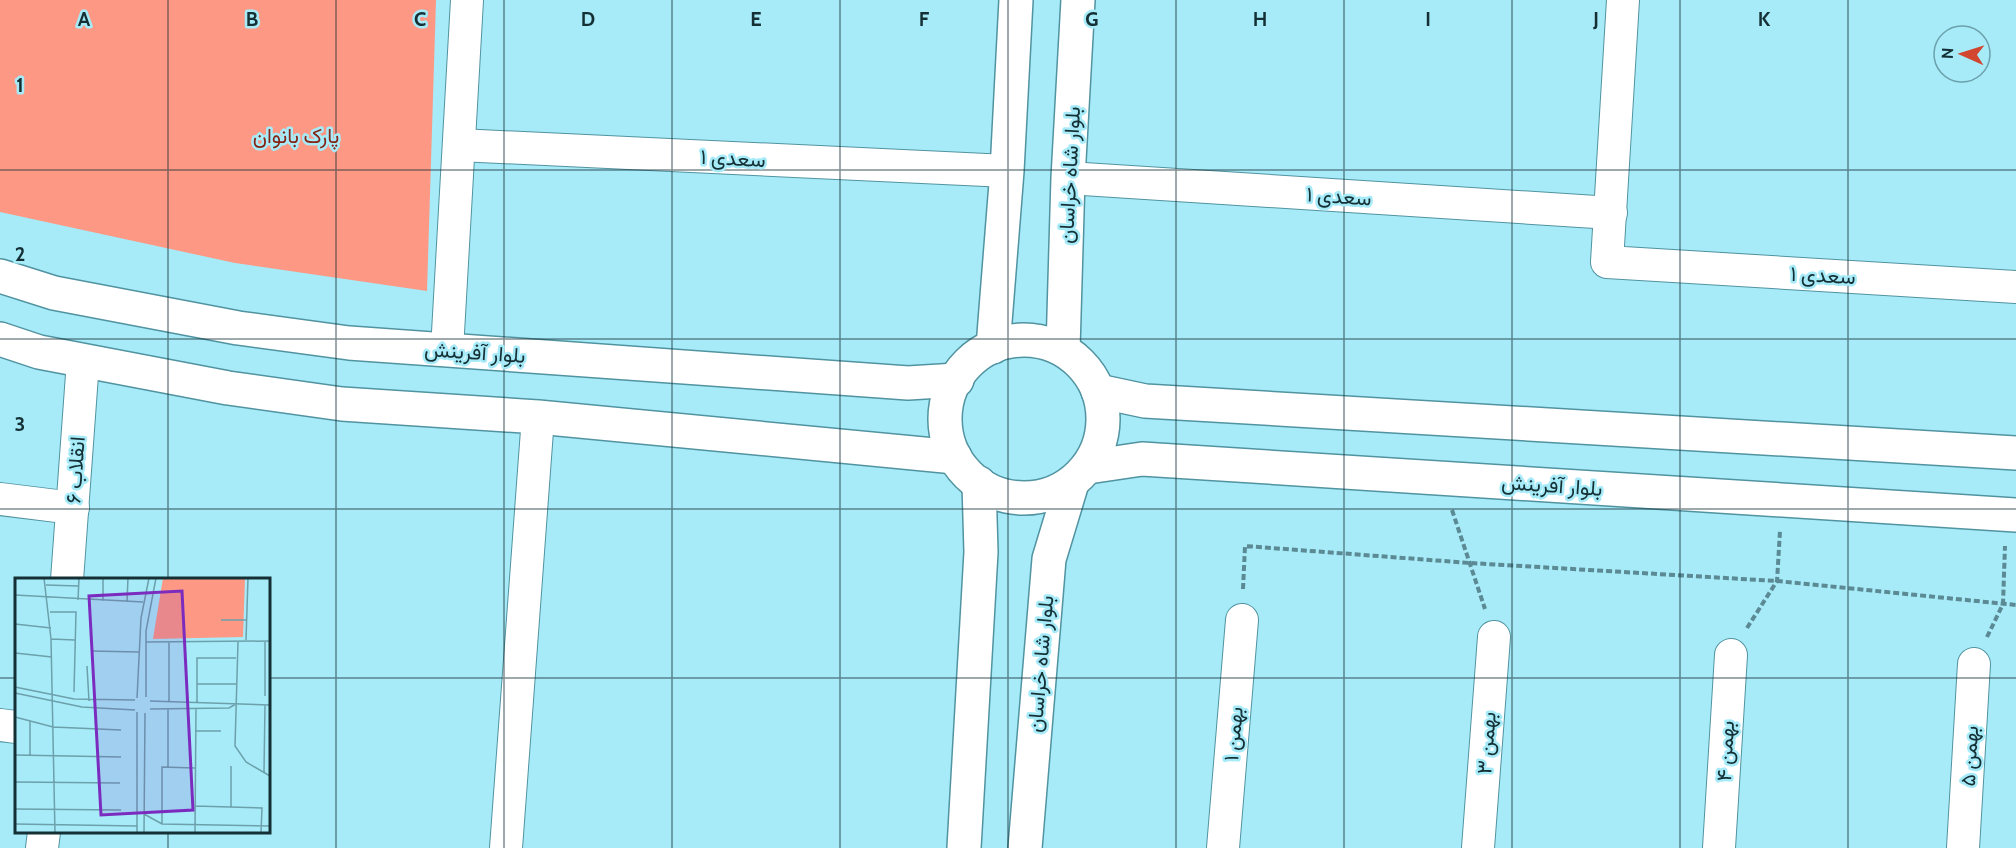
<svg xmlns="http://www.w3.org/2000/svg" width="2016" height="848" font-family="Cabin,Vazirmatn,sans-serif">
<rect width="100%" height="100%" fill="#a7ebf9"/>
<path fill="#fd9884" d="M0,0H436L427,291L235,263L0,212Z"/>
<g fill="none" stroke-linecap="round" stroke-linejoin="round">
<g stroke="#5193a0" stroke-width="34">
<g id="minor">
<path d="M1623,0L1607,262L2016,287"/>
<path d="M459,145L1007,171"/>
<path d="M1068,178L1611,213"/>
<path d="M447,350L467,0"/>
<path d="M0,499L73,508"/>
<path d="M67,580L83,361"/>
<path d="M0,725L16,727"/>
<path d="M42,848L44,832"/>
<path d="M506,848L538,417"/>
<path d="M1223,848L1242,620"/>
<path d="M1478,848L1494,637"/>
<path d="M1719,848L1731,655"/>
<path d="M1963,848L1974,664"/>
</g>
</g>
<g stroke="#5193a0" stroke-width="36">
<g id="secondary">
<path d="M0,276L54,293L238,328L349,343L908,383L957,380"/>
<path d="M0,339L39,352L228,388L342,404L538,417L955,457"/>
<circle cx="1024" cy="419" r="79"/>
<path d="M993,347L1007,171L1016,0"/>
<path d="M1063,349L1068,178L1078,0"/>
<path d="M1098,391L1145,401L2016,453"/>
<path d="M1088,467L1142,459L2016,515"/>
<path d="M964,848L981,552L979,483"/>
<path d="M1025,848L1049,559L1072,483"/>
</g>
</g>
<g stroke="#5b8a94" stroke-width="4" stroke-dasharray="6 3" stroke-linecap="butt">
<path d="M1452,510L1485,609"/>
<path d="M1243,589L1245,546L1470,563L1777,581L2016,605"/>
<path d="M1747,628L1777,581L1780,531"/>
<path d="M1987,637L2003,604L2005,546"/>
</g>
<use href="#minor" stroke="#fff" stroke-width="32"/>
<use href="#secondary" stroke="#fff" stroke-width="33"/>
</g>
<path fill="none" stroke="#143035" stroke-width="1.5" stroke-opacity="0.55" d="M168,0V580M336,0V848M504,0V848M672,0V848M840,0V848M1008,0V848M1176,0V848M1344,0V848M1512,0V848M1680,0V848M1848,0V848M0,170H2016M0,339H2016M0,509H2016M0,678H16M268,678H2016M168,832V848"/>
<g text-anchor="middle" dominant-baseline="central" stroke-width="5" stroke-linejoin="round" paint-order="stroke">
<g font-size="21" fill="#852314" stroke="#a7ebf9">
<text x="296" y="135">پارک بانوان</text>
</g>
<g font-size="21" fill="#143035" stroke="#a7ebf9">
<text transform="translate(733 158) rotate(3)">سعدی ۱</text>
<text transform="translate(1069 175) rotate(-87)">بلوار شاه خراسان</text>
<text transform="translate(1339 196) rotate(4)">سعدی ۱</text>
<text transform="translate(1823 275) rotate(3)">سعدی ۱</text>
<text transform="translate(475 352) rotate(4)">بلوار آفرینش</text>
<text transform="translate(75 470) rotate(-86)">انقلاب ۶</text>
<text transform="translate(1552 485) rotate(4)">بلوار آفرینش</text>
<text transform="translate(1040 664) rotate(-85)">بلوار شاه خراسان</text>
<text transform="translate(1233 734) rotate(-85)">بهمن ۱</text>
<text transform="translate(1486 743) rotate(-86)">بهمن ۳</text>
<text transform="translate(1725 751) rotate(-87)">بهمن ۴</text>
<text transform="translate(1969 756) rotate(-87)">بهمن ۵</text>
</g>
</g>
<g transform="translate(15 578)">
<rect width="255" height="255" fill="#a7ebf9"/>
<path d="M148,0H230L228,59L138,61Z" fill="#fd9884"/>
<path fill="none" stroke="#6ca0ab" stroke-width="1.5" d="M29,0L36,61L40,255M31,7L63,8M0,17L128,24M63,22L64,0M88,23V0M112,24L113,0M35,34H61L59,114M206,42H231M0,46L36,50M36,61L60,62M231,62L233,0M131,64L255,63M154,64V124M223,64L220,168L231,184L255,198M76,73L124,74M0,75L37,79M72,88L74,123M182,106H221M0,109L59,121L120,122M0,115L67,129L120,132M250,118V63M131,119V53L141,0M122,120L126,40L134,0M135,123L255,127M182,124V80H221M135,131L214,130L221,126M0,139L38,149L106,152M15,143V177M180,153H206M0,177L106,179M153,190V130M249,194L250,127M0,204L105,205M180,228L247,230L246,255M216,229V188M0,231L106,232M129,236L147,246L255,248M0,246L122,248M147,246V189L180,190M122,255V134M129,255L130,135M180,255L181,130"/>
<path fill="#7b2cbf" fill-opacity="0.15" stroke="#7b2cbf" stroke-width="3" d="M167,13L178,232L86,237L74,18Z"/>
<rect width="255" height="255" fill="none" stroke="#143035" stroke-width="3"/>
</g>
<g font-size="20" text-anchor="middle" font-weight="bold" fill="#143035" stroke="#a7ebf9" stroke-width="5" stroke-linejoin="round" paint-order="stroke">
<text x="84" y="26">A</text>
<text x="252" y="26">B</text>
<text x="420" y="26">C</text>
<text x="588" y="26">D</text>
<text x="756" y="26">E</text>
<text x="924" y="26">F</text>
<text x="1092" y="26">G</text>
<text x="1260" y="26">H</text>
<text x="1428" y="26">I</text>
<text x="1596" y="26">J</text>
<text x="1764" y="26">K</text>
<text x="20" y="92">1</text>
<text x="20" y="261">2</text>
<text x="20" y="431">3</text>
</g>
<g transform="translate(1962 54) rotate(273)"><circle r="28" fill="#a7ebf9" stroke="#6ca0ab" stroke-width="1.5"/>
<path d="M0-4.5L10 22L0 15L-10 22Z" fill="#d2462f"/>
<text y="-9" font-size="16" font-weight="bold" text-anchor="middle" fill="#143035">N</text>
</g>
</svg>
